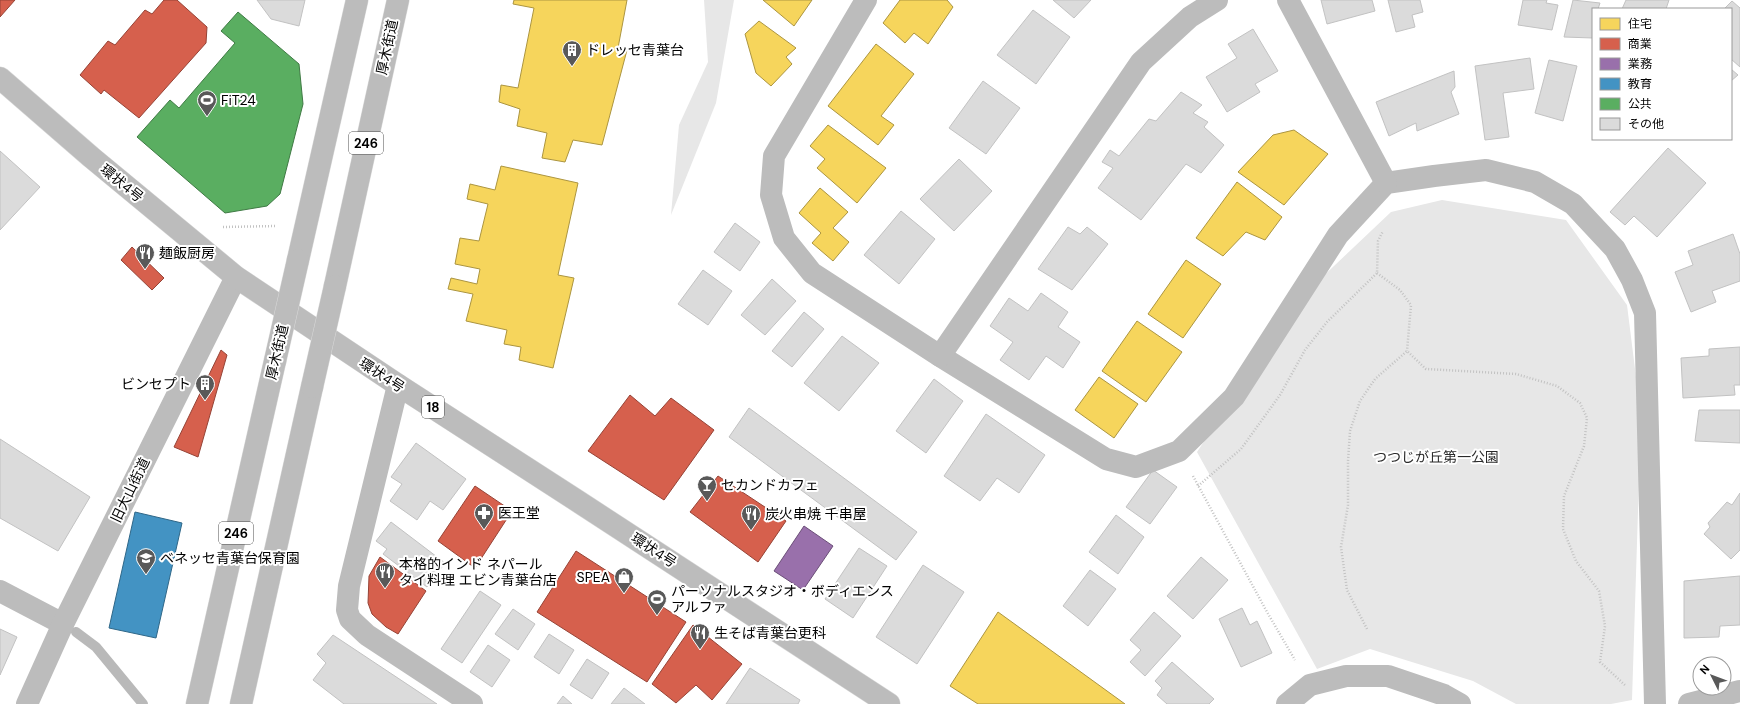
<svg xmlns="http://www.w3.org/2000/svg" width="1740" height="704" font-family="'DM Sans','Noto Sans JP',sans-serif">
<rect width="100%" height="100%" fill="#fff"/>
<g fill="#e7e7e7">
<path d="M704,0H734L716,103L671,215L679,125L708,62Z"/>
<path d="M1442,200L1566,220L1627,305L1641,417L1632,700L1611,704H1516L1473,681L1370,649L1317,669L1197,452L1297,301L1391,212Z"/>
</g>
<g fill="#f6d55c" stroke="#ac9540">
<path d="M514,0H627L618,48L627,50L602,145L573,140L565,162L542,158L547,133L517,126L520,109L499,102L501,85L518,88L534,8L513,4Z"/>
<path d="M763,0H812L794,26Z"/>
<path d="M900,0H947L953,7L928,44L914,33L905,43L883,23Z"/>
<path d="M759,21L796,48L786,57L792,64L771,86L756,73L745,34Z"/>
<path d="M876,44L914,74L881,116L894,125L878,145L828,106Z"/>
<path d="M828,125L886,168L857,203L817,168L825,159L810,146Z"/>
<path d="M1294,130L1328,154L1284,205L1238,172L1273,135Z"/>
<path d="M501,166L578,183L558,275L574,278L553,368L519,360L521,347L504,344L507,330L466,321L473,294L448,289L451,278L477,284L480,269L455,264L460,238L479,241L488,204L467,199L470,184L495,190Z"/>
<path d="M1237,182L1282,217L1265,240L1246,232L1223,256L1196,238Z"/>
<path d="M820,188L848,212L833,228L849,242L833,261L812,243L821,233L799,213Z"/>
<path d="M1186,260L1221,284L1183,338L1148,314Z"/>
<path d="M1137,321L1182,352L1146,402L1102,371Z"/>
<path d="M1099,377L1138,404L1114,438L1075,410Z"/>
<path d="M998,612L1125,704H978L950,686Z"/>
</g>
<g fill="#d6604d" stroke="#964336">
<path d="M0,0H15L0,17Z"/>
<path d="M164,0H177L207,27L206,43L139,118L104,90L101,94L80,75L108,41L115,45L145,10L152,14Z"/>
<path d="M132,247L164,278L152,290L121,260Z"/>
<path d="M221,350L227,355L198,457L174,447Z"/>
<path d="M630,395L655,416L671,398L714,430L664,500L588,451Z"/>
<path d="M718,476L786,521L758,562L690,512Z"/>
<path d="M475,486L512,511L475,568L438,541Z"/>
<path d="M576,551L686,622L647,682L537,612Z"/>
<path d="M380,557L426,591L398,634L386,627L372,614L368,603L369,576Z"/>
<path d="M693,625L742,664L712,700L696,685L676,703L652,684Z"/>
</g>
<path fill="#9970ab" stroke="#6b4e78" d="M804,526L833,546L803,590L774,571Z"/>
<path fill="#4393c3" stroke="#2f6788" d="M135,512L182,523L156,638L109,628Z"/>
<path fill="#5aae61" stroke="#3f7a44" d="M238,12L299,64L303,104L280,194L267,206L225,213L137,137L170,100L179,108L235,43L221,31Z"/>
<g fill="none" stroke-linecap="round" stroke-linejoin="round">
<path stroke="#b9b9b9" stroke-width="10" d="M76,632L96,647L143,704"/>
</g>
<g fill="#dbdbdb" stroke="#c2c2c2">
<path d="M257,0H305L299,26L271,19Z"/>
<path d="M1053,0H1091L1074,18Z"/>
<path d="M1321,0H1372L1375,11L1327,24Z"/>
<path d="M1388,0H1420L1423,12L1412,15L1415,27L1396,32Z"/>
<path d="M1523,0H1547L1546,3L1558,5L1552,30L1518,25Z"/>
<path d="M1573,0L1600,3L1598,9H1593V38L1564,37Z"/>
<path d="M1626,0H1669L1666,9H1622Z"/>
<path d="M1732,1L1740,8V67L1731,59V9H1724Z"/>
<path d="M1033,10L1070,37L1036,84L997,55Z"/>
<path d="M1253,29L1278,71L1255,84L1260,92L1227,112L1206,77L1237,58L1228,44Z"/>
<path d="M1530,58L1534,89L1503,93L1509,137L1485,140L1475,66Z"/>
<path d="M1549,60L1577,66L1563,121L1535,113Z"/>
<path d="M1731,69L1738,75L1731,81Z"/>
<path d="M1454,71L1455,87L1451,92L1459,114L1417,131L1416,123L1389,136L1376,102Z"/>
<path d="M983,81L1020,108L986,154L949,128Z"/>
<path d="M1181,92L1202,105L1193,113L1208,122L1204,127L1224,145L1201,173L1186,164L1141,220L1098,188L1113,168L1102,162L1110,150L1119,156L1149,119L1156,121Z"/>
<path d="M1668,148L1706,183L1657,237L1634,216L1625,225L1610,212Z"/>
<path d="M0,151L40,187L0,230Z"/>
<path d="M959,159L992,191L954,231L920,199Z"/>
<path d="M901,211L935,239L899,284L864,255Z"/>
<path d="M735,223L760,242L740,271L714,252Z"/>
<path d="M1068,227L1080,234L1087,227L1108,244L1072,290L1038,269Z"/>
<path d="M1733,234L1740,254V281L1712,291L1716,302L1691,312L1675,272L1693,265L1688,251Z"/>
<path d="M703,270L732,291L708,325L678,304Z"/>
<path d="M772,279L796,301L765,335L741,315Z"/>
<path d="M1041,293L1068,312L1058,327L1080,342L1063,368L1046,356L1029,380L1000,360L1013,342L990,326L1009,298L1028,311Z"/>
<path d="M804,312L824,329L792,367L772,351Z"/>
<path d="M842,336L879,363L839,411L804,383Z"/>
<path d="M1740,347V385H1734L1735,395L1683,398L1681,358L1709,356V349Z"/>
<path d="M934,379L963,401L926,453L896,431Z"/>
<path d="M749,408L917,532L896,560L729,437Z"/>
<path d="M1699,410H1740V443L1695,441Z"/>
<path d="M986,414L1045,455L1019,493L997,478L980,501L944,476Z"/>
<path d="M0,439L90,497L58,551L0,518Z"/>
<path d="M416,443L466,479L443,510L430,501L417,520L390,501L402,484L391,477Z"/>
<path d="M1153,470L1177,487L1150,524L1126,507Z"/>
<path d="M1740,493V550L1731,559L1704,534L1710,527L1708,523L1727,502L1732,505Z"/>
<path d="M1116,515L1144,537L1118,574L1089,552Z"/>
<path d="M391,522L445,563L427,587L383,554L387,549L376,541Z"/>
<path d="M859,548L887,566L853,618L825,599Z"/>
<path d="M1201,557L1228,580L1193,619L1167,596Z"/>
<path d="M923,565L964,592L917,664L876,637Z"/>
<path d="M1090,570L1116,589L1088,626L1063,606Z"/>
<path d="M1740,576V625L1720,626L1719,637L1684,638V581Z"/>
<path d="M480,591L501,605L462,663L441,649Z"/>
<path d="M1242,608L1250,625L1257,621L1272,653L1241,667L1219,619Z"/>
<path d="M513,609L535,624L518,650L495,634Z"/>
<path d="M1154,612L1181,636L1145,676L1130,662L1141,650L1130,640Z"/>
<path d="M0,629L17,637L0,675Z"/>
<path d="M549,634L574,650L559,674L534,657Z"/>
<path d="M333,635L437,704H344L313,680L326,663L317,654Z"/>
<path d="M488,645L510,660L492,687L470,672Z"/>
<path d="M587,659L609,673L592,699L570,685Z"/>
<path d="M1172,662L1214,699L1209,704H1167L1157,695L1162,688L1155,681Z"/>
<path d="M750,668L800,700L798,704H726Z"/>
<path d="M624,688L645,704H611Z"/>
<path d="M563,696L572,704H557Z"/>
</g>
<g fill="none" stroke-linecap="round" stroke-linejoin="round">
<g stroke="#dbdbdb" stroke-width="23">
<path id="major" d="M0,78L91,157L236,277L398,385L579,502L889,704"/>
</g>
<g stroke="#dbdbdb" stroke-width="23">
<g id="highway">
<path d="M298,260L357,0"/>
<path d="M335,286L398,0"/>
<path d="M197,704L275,361"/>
<path d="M241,704L312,387"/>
</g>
</g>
<g stroke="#c2c2c2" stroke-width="2.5" stroke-dasharray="1 2" stroke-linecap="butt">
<path d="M223,227L277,226"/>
<path d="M1377,273L1400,290L1411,305L1407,351"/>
<path d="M1193,476L1267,612L1295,660"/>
<path d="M1198,486L1241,449L1280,395L1305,350L1327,322L1377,273L1378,241L1383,231"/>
<path d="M1367,629L1347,590L1341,547L1348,505V461L1350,431L1360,401L1375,379L1407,351L1426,369L1516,374L1557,386L1580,403L1587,418L1584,446L1564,496L1563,529L1576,561L1599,591L1605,626L1600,662L1626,686"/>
</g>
<g stroke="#bcbcbc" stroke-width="22">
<path d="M866,0L774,156L771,195L784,238L812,273L940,356L1106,459L1136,467L1179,451L1234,397L1338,235L1386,183L1434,176L1486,170L1535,182L1573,204L1615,249L1632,280L1645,313L1655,704"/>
<path d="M1288,0L1386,183"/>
<path d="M940,356L1141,62L1190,17L1217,0"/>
<path d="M398,385L349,586L347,610L350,619L367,635L472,704"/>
<path d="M0,591L63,624"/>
<path d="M27,704L63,624L236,277"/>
<path d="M1287,704L1310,685L1346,676H1388L1444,695L1460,704"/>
<path d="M1689,704L1740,691"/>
</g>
<use href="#major" stroke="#bcbcbc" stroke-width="22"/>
<use href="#highway" stroke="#bcbcbc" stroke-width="22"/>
<g stroke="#dbdbdb" stroke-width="23" stroke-linecap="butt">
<g id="highway-bridge">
<path d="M275,361L298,260"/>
<path d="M312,387L335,286"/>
</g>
</g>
<use href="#highway-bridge" stroke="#bcbcbc" stroke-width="22"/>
</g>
<defs>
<g id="building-pin" transform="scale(1)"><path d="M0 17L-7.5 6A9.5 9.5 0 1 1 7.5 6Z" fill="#595959" stroke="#fff"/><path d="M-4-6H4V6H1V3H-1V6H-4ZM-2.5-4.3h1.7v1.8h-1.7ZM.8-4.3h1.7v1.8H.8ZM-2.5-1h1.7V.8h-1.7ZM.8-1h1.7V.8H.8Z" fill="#fff"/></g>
<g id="stadium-pin" transform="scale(1)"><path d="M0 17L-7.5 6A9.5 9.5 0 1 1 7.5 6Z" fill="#595959" stroke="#fff"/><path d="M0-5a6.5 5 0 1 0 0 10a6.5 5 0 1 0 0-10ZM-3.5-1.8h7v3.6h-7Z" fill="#fff"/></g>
<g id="restaurant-pin" transform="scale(1)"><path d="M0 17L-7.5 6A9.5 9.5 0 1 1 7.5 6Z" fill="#595959" stroke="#fff"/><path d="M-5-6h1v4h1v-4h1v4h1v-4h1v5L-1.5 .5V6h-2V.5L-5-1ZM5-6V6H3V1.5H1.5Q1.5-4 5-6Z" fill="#fff"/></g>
<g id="bar-pin" transform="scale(1)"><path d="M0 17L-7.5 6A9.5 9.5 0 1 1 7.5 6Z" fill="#595959" stroke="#fff"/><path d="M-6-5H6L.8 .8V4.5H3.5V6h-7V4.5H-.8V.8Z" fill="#fff"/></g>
<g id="pharmacy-pin" transform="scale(1)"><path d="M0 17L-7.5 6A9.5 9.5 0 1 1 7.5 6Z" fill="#595959" stroke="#fff"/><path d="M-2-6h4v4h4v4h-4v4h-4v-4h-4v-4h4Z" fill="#fff"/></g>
<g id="school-pin" transform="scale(1)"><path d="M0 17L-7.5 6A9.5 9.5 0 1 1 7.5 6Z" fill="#595959" stroke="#fff"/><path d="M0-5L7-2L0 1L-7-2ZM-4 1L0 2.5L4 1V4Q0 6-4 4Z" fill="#fff"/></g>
<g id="shop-pin" transform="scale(1)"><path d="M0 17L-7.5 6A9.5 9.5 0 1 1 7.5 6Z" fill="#595959" stroke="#fff"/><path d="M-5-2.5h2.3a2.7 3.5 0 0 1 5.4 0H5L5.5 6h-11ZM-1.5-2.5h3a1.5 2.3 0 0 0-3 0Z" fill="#fff"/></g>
</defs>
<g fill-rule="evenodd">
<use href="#building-pin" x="572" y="50"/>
<use href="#stadium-pin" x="207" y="100"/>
<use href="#restaurant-pin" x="145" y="253"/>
<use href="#building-pin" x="205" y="384"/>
<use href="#bar-pin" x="707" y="485"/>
<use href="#pharmacy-pin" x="484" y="513"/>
<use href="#restaurant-pin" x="751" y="514"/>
<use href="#school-pin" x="146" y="558"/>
<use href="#restaurant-pin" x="385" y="572"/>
<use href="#shop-pin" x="624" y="577"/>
<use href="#stadium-pin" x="657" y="599"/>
<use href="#restaurant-pin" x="700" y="633"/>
</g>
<g text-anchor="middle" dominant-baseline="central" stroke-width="4" stroke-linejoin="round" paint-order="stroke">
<g fill="#fff" stroke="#4c4c4c" stroke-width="1">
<rect x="349" y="132" width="34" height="22" rx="3"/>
<rect x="422" y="396" width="22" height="22" rx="3"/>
<rect x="219" y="522" width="34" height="22" rx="3"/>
</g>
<g font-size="13" font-weight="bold" fill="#000">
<text x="366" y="143">246</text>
<text x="433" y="407">18</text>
<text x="236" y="533">246</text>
</g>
<g font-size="14" fill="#000" stroke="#fff">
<text transform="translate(387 47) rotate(-78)">厚木街道</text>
<text transform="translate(122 183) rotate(39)">環状4号</text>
<text transform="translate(277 352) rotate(-77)">厚木街道</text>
<text transform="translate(382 375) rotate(33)">環状4号</text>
<text transform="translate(130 490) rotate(-64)">旧大山街道</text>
<text transform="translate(654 550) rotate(33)">環状4号</text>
</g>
<g font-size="14" fill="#000" stroke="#fff" text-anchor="start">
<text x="586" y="50">ドレッセ青葉台</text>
<text x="221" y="100">FiT24</text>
<text x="159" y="253">麺飯厨房</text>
<text x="191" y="384" text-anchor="end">ビンセプト</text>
<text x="721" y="485">セカンドカフェ</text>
<text x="498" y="513">医王堂</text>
<text x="765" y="514">炭火串焼 千串屋</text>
<text x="160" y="558">ベネッセ青葉台保育園</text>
<text x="399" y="564">本格的インド ネパール<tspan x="399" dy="16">タイ料理 エビン青葉台店</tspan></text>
<text x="610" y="577" text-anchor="end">SPEA</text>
<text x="671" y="591">パーソナルスタジオ・ボディエンス<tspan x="671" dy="16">アルファ</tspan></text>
<text x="714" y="633">生そば青葉台更科</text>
</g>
<g font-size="14" fill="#2b2b2b" stroke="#fff">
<text x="1436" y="457">つつじが丘第一公園</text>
</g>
</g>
<rect x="1592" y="8" width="140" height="132" fill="#ffffff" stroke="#999999"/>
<rect x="1600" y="18" width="20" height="12" fill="#f6d55c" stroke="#999999"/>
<text x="1628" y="28" font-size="12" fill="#000000">住宅</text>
<rect x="1600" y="38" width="20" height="12" fill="#d6604d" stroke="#999999"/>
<text x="1628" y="48" font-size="12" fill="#000000">商業</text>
<rect x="1600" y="58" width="20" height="12" fill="#9970ab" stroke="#999999"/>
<text x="1628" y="68" font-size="12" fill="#000000">業務</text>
<rect x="1600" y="78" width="20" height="12" fill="#4393c3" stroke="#999999"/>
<text x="1628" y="88" font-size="12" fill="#000000">教育</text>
<rect x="1600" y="98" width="20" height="12" fill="#5aae61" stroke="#999999"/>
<text x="1628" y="108" font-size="12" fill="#000000">公共</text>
<rect x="1600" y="118" width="20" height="12" fill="#dbdbdb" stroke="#999999"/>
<text x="1628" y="128" font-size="12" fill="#000000">その他</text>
<g transform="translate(1712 676) rotate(312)"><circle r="19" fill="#ffffff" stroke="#999999"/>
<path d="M0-3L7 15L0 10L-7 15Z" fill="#595959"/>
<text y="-6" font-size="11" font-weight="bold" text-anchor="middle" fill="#000000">N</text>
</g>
</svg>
